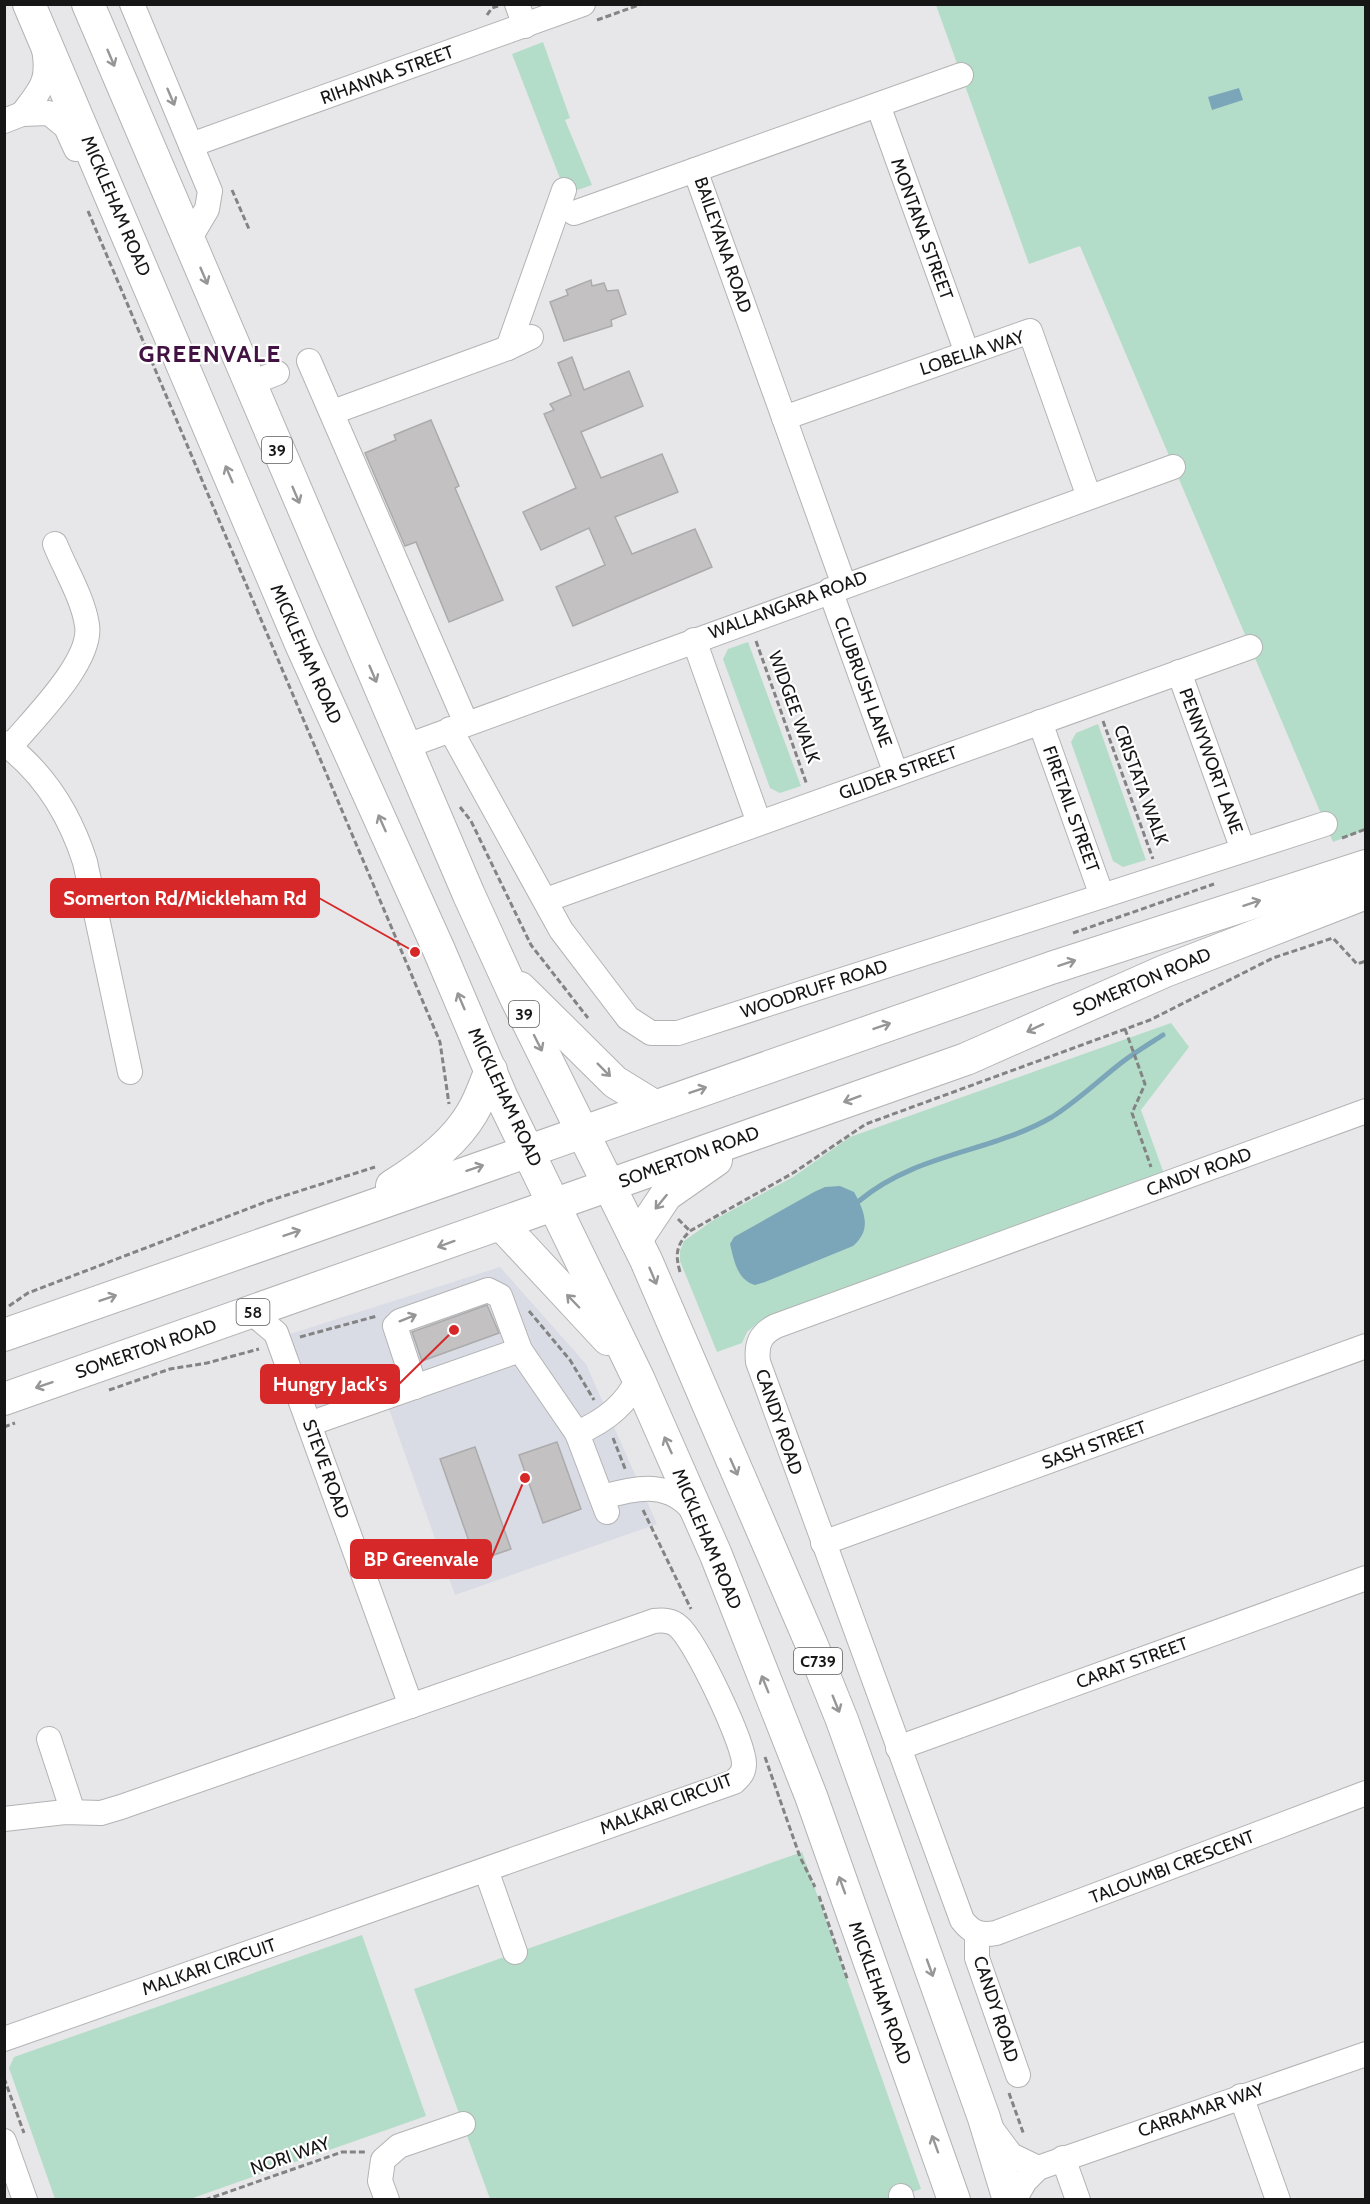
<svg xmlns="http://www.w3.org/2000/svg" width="1370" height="2204" font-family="Cabin,sans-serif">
<rect width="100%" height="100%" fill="#e7e7e9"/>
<path fill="#d9dce5" d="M500,1267L586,1364L657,1524L455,1595L389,1409L323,1431L290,1334Z"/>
<g fill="#b4ddc9">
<path d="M936,5H1365V830L1333,842L1080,246L1029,264Z"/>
<path d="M543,42L570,118L565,120L592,185L566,194L512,54Z"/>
<path d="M748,642L801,786L780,793L770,788L723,659L728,649Z"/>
<path d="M1098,724L1146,860L1123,867L1113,861L1071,742L1076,733Z"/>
<path d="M1171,1023L1189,1047L1141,1110L1164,1174L760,1321L747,1332L742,1343L717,1352L680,1261V1251L684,1241L712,1221L793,1177L850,1137Z"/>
<path d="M802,1852L921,2189L890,2200L490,2199L414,1989Z"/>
<path d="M362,1935L426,2116L190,2199H55L9,2068L14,2057Z"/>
</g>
<g fill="#7ba5b8">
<path d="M1239,88L1243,100L1212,110L1208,97Z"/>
<path d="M840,1186L854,1192C865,1212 872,1230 853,1246L765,1282L755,1285C737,1280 734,1260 730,1244L734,1237L814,1192L825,1187Z"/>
</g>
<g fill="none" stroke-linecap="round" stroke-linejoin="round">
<path stroke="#7ba5b8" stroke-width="5" d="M859,1201C916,1153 990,1153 1052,1117C1076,1102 1098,1081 1121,1063C1134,1053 1149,1044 1163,1035"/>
</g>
<g fill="#c3c1c2" stroke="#acabac" stroke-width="1.5">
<path d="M591,280L592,286L604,283L607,291L618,290L626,314L611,320L612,326L564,341L550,302L568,295L566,290Z"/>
<path d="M572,357L584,390L629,371L643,406L581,432L601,478L662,454L678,492L615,517L632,554L695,529L712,567L573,626L556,587L605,565L589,528L541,550L523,512L576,488L544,414L554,410L550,404L571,395L558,363Z"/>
<path d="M431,420L459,486L455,488L503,600L449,622L416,542L405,546L365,453L396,440L394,435Z"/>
<path d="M487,1305L499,1333L422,1361L412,1332Z"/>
<path d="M557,1442L581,1509L543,1523L519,1455Z"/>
<path d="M475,1447L511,1549L476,1561L440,1459Z"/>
</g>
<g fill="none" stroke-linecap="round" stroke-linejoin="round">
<g stroke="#b2b3b4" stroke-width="26">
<g id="minor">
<path d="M132,4L210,191L207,209L188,241"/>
<path d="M517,4L525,26"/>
<path d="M878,105L967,353"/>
<path d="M22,114C41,89 50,81 44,49"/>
<path d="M4,121L22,114L49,113L66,127L76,149"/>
<path d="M191,145L583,4"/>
<path d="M574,213L695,170"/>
<path d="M508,348L564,190"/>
<path d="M309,361L466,723"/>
<path d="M249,384L277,373"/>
<path d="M333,412L508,348L531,337"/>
<path d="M784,418L1030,331L1089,497"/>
<path d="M844,585L695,170L961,75"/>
<path d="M830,590L896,774"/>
<path d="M694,640L759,823"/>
<path d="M1179,672L1243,850"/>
<path d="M1040,722L1102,896"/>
<path d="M450,729L561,930L628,1018L651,1033H678L1325,824"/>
<path d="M4,743C44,773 70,815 85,862L130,1072"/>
<path d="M10,747C33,719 93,661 87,625C83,598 65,569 55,544"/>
<path d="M404,747L1173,467"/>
<path d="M546,900L1250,647"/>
<path d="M1366,1111L776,1326C760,1334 756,1344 758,1362L962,1920C972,1933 981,1936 996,1933L1366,1793"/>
<path d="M251,1312L276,1333L411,1706"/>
<path d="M415,1387L395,1326L400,1321L488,1290L500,1296L520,1350"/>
<path d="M309,1424L520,1350L577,1433L607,1512"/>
<path d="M577,1433C603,1422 627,1404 638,1378"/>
<path d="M602,1497C637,1488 670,1479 695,1513"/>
<path d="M823,1543L1366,1346"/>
<path d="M49,1739L73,1812"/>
<path d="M898,1748L1366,1578"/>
<path d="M4,1819L65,1812L101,1813L121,1807L654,1621C663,1620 672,1620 679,1627C696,1642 743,1741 744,1763C744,1773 740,1776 734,1782L4,2039"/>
<path d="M486,1870L515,1952"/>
<path d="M977,1933V1958L1018,2075"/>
<path d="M1241,2096L1278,2200"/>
<path d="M993,2131L1011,2155L1038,2168"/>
<path d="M4,2141L25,2200"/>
<path d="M1063,2158L1078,2200"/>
<path d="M901,2196L902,2200"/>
<path d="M387,2200L380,2181L383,2160L399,2146L463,2124"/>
<path d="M1014,2200L1025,2181L1038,2168L1366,2054"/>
</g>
</g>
<g stroke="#b2b3b4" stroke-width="34">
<g id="major">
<path d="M29,4L301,644L439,950L501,1096L638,1378L716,1555L811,1796L954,2200"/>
<path d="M88,4L469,895L516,998L646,1260L811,1643L842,1720L984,2118L1009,2200"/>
<path d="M520,988L615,1082L654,1106"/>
<path d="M392,1186C421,1168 454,1144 472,1113C480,1100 485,1084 491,1070"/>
<path d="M501,1224L608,1339"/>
<path d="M636,1240L666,1195L716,1160"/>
<path d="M4,1335L1051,968L1366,866"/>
<path d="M4,1399L966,1059L1165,971L1366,893"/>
</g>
</g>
<g stroke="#838384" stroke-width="3" stroke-dasharray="6 3" stroke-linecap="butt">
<path d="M487,15L492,8L498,6"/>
<path d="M597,20L642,4"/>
<path d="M232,190L249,229"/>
<path d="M88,211L440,1042L449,1104"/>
<path d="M756,641L807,785"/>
<path d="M1103,721L1153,859"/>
<path d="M460,807L471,821L531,945L588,1018"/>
<path d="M1342,838L1366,829"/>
<path d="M1073,933L1214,884"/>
<path d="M1125,1029L1145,1084L1132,1113L1151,1167"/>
<path d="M678,1219L690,1231"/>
<path d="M680,1272C675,1254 676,1245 690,1231L793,1173L866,1124L1150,1020L1273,958L1333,938L1357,964L1366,961"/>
<path d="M9,1306L28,1293L268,1201L375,1167"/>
<path d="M529,1311L570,1360L594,1400"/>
<path d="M300,1337L377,1316"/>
<path d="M109,1390L170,1369L207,1363L259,1349"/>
<path d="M4,1427L15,1423"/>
<path d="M613,1438L626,1471"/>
<path d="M643,1510L691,1609"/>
<path d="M765,1757L800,1857L815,1887"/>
<path d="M819,1896L848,1981"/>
<path d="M4,2078L24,2133"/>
<path d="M1009,2093L1024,2135"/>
<path d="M205,2200L342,2152H365"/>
</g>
<use href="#minor" stroke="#fff" stroke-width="24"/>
<use href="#major" stroke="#fff" stroke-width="32"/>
</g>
<defs><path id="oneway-shaft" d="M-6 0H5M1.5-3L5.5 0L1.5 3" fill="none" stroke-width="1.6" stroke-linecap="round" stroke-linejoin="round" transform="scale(1.5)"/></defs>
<g stroke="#969696">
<use href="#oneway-shaft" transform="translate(111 58) rotate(67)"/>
<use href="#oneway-shaft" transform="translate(171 97) rotate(67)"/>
<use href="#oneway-shaft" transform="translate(204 276) rotate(67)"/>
<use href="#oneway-shaft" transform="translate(229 474) rotate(-113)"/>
<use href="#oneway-shaft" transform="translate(296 495) rotate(67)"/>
<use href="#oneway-shaft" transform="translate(373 674) rotate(67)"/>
<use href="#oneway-shaft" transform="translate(382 823) rotate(-114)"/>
<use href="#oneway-shaft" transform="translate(1252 903) rotate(-18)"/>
<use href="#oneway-shaft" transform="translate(1067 963) rotate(-18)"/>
<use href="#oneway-shaft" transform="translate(461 1001) rotate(-113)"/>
<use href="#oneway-shaft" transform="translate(882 1026) rotate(-19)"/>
<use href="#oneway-shaft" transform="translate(1035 1028) rotate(155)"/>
<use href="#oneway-shaft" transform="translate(538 1043) rotate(63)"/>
<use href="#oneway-shaft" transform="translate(604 1070) rotate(45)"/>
<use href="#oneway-shaft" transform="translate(698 1090) rotate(-19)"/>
<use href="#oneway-shaft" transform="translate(852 1099) rotate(160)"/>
<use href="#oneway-shaft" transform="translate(475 1168) rotate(-19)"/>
<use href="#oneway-shaft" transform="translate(661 1202) rotate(129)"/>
<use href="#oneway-shaft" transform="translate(292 1233) rotate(-19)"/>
<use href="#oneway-shaft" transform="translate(446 1244) rotate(160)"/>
<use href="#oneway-shaft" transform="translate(653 1276) rotate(67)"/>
<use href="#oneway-shaft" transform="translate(108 1298) rotate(-19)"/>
<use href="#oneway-shaft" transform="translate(573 1301) rotate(-134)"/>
<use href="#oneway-shaft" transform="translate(408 1318) rotate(-22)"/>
<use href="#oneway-shaft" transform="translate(44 1385) rotate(161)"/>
<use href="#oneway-shaft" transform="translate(668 1445) rotate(-114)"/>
<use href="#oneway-shaft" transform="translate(734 1467) rotate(66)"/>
<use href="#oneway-shaft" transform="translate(765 1684) rotate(-112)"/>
<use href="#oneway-shaft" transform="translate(836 1704) rotate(68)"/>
<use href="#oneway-shaft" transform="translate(842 1885) rotate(-110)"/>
<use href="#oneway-shaft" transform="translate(930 1968) rotate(70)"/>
<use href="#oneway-shaft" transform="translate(935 2144) rotate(-110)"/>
</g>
<g text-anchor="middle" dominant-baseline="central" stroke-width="4.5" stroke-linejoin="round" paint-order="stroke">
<g fill="#fff" stroke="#5c5c5c" stroke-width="1.5">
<rect x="262" y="437" width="30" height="26" rx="4.5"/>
<rect x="509" y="1001" width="30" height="26" rx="4.5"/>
<rect x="236.5" y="1299" width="33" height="26" rx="4.5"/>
<rect x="794" y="1648" width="48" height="26" rx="4.5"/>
</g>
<g font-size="16" font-weight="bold" fill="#161616">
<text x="277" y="450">39</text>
<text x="524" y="1014">39</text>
<text x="253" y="1312">58</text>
<text x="818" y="1661">C739</text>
</g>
<g font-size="18" fill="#161616" stroke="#fff">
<text transform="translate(387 75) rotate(-20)">RIHANNA STREET</text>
<text transform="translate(116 206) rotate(67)">MICKLEHAM ROAD</text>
<text transform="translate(922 229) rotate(70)">MONTANA STREET</text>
<text transform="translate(723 245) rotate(71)">BAILEYANA ROAD</text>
<text transform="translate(972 353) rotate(-18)">LOBELIA WAY</text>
<text transform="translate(788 605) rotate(-20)">WALLANGARA ROAD</text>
<text transform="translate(306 654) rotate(66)">MICKLEHAM ROAD</text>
<text transform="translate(863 682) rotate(70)">CLUBRUSH LANE</text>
<text transform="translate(794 707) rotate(70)">WIDGEE WALK</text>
<text transform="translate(1211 761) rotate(70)">PENNYWORT LANE</text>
<text transform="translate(898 773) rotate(-20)">GLIDER STREET</text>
<text transform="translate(1141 785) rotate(70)">CRISTATA WALK</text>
<text transform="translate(1071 809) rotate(70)">FIRETAIL STREET</text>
<text transform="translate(1142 982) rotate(-23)">SOMERTON ROAD</text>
<text transform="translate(814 989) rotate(-18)">WOODRUFF ROAD</text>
<text transform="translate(505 1097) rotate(65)">MICKLEHAM ROAD</text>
<text transform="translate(689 1157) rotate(-20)">SOMERTON ROAD</text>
<text transform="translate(1199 1172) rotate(-20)">CANDY ROAD</text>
<text transform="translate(146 1349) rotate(-19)">SOMERTON ROAD</text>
<text transform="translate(779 1422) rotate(71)">CANDY ROAD</text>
<text transform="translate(1094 1445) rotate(-20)">SASH STREET</text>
<text transform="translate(326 1469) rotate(70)">STEVE ROAD</text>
<text transform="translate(707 1539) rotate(67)">MICKLEHAM ROAD</text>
<text transform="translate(1132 1663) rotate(-20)">CARAT STREET</text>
<text transform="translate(666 1804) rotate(-21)">MALKARI CIRCUIT</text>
<text transform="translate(1172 1867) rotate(-21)">TALOUMBI CRESCENT</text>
<text transform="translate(209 1967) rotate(-19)">MALKARI CIRCUIT</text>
<text transform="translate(880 1993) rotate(70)">MICKLEHAM ROAD</text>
<text transform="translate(996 2009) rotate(72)">CANDY ROAD</text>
<text transform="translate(1201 2110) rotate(-19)">CARRAMAR WAY</text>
<text transform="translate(290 2156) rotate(-19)">NORI WAY</text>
</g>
<g font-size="24" font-weight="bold" letter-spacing="1.5" fill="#421242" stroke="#fff">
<text x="210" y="353">GREENVALE</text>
</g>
</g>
<path fill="none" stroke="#d62828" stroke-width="2" d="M415 952L319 898M454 1330L399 1384M525 1478L491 1559"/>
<g fill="#d62828" stroke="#fff" stroke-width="2">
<circle cx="415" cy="952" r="6"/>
<circle cx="454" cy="1330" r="6"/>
<circle cx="525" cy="1478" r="6"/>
</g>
<g fill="#d62828" stroke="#d62828" stroke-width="2">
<rect x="51" y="879" width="268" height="38" rx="6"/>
<rect x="261" y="1365" width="138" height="38" rx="6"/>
<rect x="351" y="1540" width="140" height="38" rx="6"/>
</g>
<g font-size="20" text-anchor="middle" font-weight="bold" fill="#fff">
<text x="185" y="905">Somerton Rd/Mickleham Rd</text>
<text x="330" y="1391">Hungry Jack's</text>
<text x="421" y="1566">BP Greenvale</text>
</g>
<rect width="1370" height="2204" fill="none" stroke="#161616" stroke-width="12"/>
</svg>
